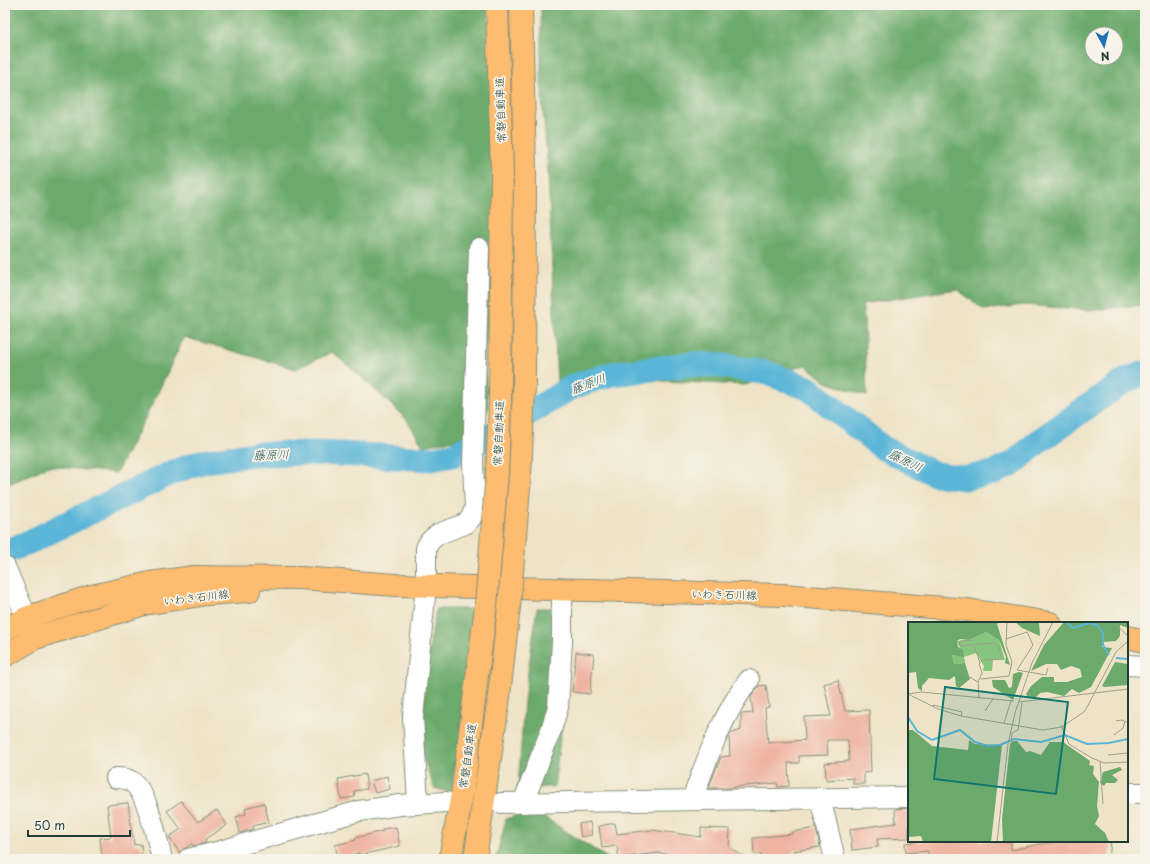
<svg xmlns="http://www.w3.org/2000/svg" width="1150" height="864" font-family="'Playpen Sans','Klee One',sans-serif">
<rect width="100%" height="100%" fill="#f7f3e8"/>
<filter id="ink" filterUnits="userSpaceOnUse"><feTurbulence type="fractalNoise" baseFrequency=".025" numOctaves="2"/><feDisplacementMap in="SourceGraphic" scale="8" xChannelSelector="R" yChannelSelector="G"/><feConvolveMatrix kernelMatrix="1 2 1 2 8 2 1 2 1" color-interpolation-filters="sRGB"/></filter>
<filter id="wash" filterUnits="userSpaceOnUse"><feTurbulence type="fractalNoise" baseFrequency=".012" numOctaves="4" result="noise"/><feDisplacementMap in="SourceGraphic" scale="16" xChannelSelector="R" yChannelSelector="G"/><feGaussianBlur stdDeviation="0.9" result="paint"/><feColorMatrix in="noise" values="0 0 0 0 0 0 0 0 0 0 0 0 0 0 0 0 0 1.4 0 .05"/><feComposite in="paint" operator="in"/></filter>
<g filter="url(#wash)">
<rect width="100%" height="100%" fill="#eee3c6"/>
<g fill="#6caa6c" stroke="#467450" fill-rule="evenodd">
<path d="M5,5H488L498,248L484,359L489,409L459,439L423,446L407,420L366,381L332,352L296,369L184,337L152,405L116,473L49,466L5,486Z"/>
<path d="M541,5H1145V305L1089,310L1024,305L984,310L957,289L862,304L864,317L867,396L826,382L805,365L745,385L645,380L557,385L548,172L541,84ZM1092,34H1116V58H1092Z"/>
<path d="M537,608H554L562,723L554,787L518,789L524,701Z"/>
<path d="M436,609H478L451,793L434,788L422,754L425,672Z"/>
<path d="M528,812L544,817L609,859H496L506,819Z"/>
</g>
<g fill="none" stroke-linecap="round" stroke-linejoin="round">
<path stroke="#5ab5d7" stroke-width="25" d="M5,552L27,543L171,473L201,462L254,454L322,453L431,459L453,455L487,438L574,386L612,374L691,364L718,365L767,373L808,388L883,448L935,474L965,478L993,473L1014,463L1039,441L1097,400L1127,380L1145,373"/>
</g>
<g id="blocks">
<g fill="#efb3a1">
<path d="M576,652L594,654L590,694L572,692Z"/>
<path d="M838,680L845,711L869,710L871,772L864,773V784H853V778L826,780L825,763L849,761L848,740H827L828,755L799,756V763H788L789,786L778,787L777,783L734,787V788H710V784L721,757L730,756L729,737L730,734L741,730V714L753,713L751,697L759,686L766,685L769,707L765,708L768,743L805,740L804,717L831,716L824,684Z"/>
<path d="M365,774L367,789L354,791L355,797L341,799L338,779Z"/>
<path d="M387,776L390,789L375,793L371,781Z"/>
<path d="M181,801L198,822L217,810L227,825L205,839L206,843L193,846L192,844L179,852L169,837L181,829L167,811Z"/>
<path d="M128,803L132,835H133L134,845L141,844L142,856L102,859L100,838L111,837L107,805Z"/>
<path d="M264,803L269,822L253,826V829L240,833L236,817L246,814L245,808Z"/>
<path d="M909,808V838L877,839L878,847L852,850L850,829L896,823L895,809Z"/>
<path d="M590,822L592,835L581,837L579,824Z"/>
<path d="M615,823L617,834L652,830L701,837V828L730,829L729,847L747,859H702L658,853L619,858L617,846L602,848L599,826Z"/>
<path d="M396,827L400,846L360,855L359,853L338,858L335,845L356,840L355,838L383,831V829Z"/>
<path d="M816,828L820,847L793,851V859H761V854H754L753,838L792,834V832Z"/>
<path d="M922,841H987L1011,843V850L1040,844L1069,841H1111L1109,859L1064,855V859H929L928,851L906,853L905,843Z"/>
</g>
</g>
</g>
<g filter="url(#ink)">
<use href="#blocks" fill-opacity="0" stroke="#86907d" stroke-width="1"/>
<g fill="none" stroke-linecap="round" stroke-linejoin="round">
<g stroke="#86907d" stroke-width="22">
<g id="minor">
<path d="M5,567L33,632"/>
<path d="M1127,665L1145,666"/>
<path d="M116,778C122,778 126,778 131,781C148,792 157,840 162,859"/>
<path d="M1127,793H1145"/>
<path d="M820,798L835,859"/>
<path d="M692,800C707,759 722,715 749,680"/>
<path d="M418,803L413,717L426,586V548L430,541L438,534L465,524L471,518L475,508L473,464L479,248"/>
<path d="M501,803L909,797"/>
<path d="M523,803L551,730L558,707L562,642V590"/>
<path d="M188,859L213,853L359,811L400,805L446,802"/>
</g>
</g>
<g stroke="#86907d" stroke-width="24">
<g id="major">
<path d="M5,630L26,618L92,596L150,583L194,577L300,578L396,585L783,595L968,610L1050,623"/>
<path d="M1127,637L1145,641"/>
<path d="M5,656L35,638L144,604L207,594L249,591"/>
</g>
</g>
<g stroke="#86907d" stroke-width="24">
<g id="highway">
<path d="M497,5L502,172"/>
<path d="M521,5L525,171"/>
<path d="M450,859L463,789L486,605"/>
<path d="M475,859L498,704L509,607"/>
</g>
</g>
<use href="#minor" stroke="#fff" stroke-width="20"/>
<use href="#major" stroke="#fdbc70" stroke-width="22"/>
<use href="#highway" stroke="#fdbc70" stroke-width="22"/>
<g stroke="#86907d" stroke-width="24" stroke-linecap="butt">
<g id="highway-bridge">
<path d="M486,605L497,473L500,402L502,172"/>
<path d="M509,607L520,476L524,388L525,171"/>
</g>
</g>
<use href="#highway-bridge" stroke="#fdbc70" stroke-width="22"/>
</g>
</g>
<g text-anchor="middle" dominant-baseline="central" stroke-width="3.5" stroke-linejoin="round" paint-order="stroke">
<g font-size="11" fill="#1f3d34" stroke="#f7f3e8">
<text transform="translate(500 110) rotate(-92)">常磐自動車道</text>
<text transform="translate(498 433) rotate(-88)">常磐自動車道</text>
<text transform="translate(724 594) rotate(1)">いわき石川線</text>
<text transform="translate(196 597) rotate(-7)">いわき石川線</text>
<text transform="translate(467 756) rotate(-82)">常磐自動車道</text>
</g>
<g font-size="12" font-style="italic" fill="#2e5b5d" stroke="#f7f3e8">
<text transform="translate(588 383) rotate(-21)">藤原川</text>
<text transform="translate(271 454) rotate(-2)">藤原川</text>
<text transform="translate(906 460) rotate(26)">藤原川</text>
</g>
</g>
<g transform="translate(908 622)">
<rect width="220" height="220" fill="#eee3c6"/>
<path d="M78,10L91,18L97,38H85L84,49H75L76,44L68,31L56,35L57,41L46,42L44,33L55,34L49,19L61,18Z" fill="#85c57d"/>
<path d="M0,0H92L89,2L102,43L97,41L98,35L91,18L78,10L61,18L52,17L49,19L50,25L55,28L56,35L44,33L46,42L57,41L62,57L51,66L48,64L47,54L41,58L21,56L14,64V69L10,66L8,50L0,51ZM107,0H131L132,14L114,6ZM156,0H220V6L212,3V14L208,19L194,20V25L204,26L183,65L171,71L164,67L156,74L139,70L132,71L127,76L120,75L118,72L123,64L134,55H146V60H159L174,55L172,47L163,44L153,48L149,42H138L123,49L136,23ZM207,40L220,42V63L197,65L194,64ZM111,50L115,51L105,78L85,65L84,58H97L101,66L104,65L105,52ZM0,108H5L24,124L60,128L61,118L67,122L94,123L83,220H15L13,214L0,215ZM105,119H109L118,130L122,129L133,133L142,120H155L182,139L181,143L186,144L185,152L191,160L189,184L191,194L187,202L197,211L201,220H95L94,197L102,122ZM212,145L214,148L204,153L210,158L207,161H198L196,164L192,161L195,150Z" fill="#6caa6c"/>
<path fill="none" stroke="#5ab5d7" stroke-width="2" d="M158,0L165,6L182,1L189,3L195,11V23L201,33M208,36L220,37M0,95L9,109L24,118L52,108L67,120L80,124L92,123L106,117L133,120L157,113L179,122L201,121L220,117"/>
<path fill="none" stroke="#9ba18c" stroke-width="1" d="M205,0L220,14M98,17L119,10L125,23L109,48M65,18L52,19V24L85,21L90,24L93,32V37L75,38L71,42L74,51L70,60L71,76M66,23L72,41M109,48L138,53L140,46M55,51L70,60M73,57L101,54L104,40L98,23L99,0M0,72L13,70L106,79M0,72L30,87L53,94L135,108L154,105L177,89L208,30L220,19M111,80L220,67M25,85V83L54,90L53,94M77,89L85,77M208,99L214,98L220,101M96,101L103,79M153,103L161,122L184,136L196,141L220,140M206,113L215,106L217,99M200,133L220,131M101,139L104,111L110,108L114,81M192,140L195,182M89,220L100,122L107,91L124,41L145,0"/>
<path fill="#0f766e" fill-opacity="0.15" stroke="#0f766e" stroke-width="2" d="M37,65L160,80L148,172L26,157Z"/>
<rect width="220" height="220" fill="none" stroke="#1f3d34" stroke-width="2"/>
</g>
<rect width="1150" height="864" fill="none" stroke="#f7f3e8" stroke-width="20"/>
<g transform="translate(1104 46) rotate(173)"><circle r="19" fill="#f7f3e8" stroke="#a1aaa0"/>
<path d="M0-3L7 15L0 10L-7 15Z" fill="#1f6fb2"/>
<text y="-6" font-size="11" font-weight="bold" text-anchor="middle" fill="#1f3d34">N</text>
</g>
<path d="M28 830v6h102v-6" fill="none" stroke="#1f3d34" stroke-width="2"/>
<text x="34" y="830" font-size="12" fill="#1f3d34" stroke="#f7f3e8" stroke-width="3" paint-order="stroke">50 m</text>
</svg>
